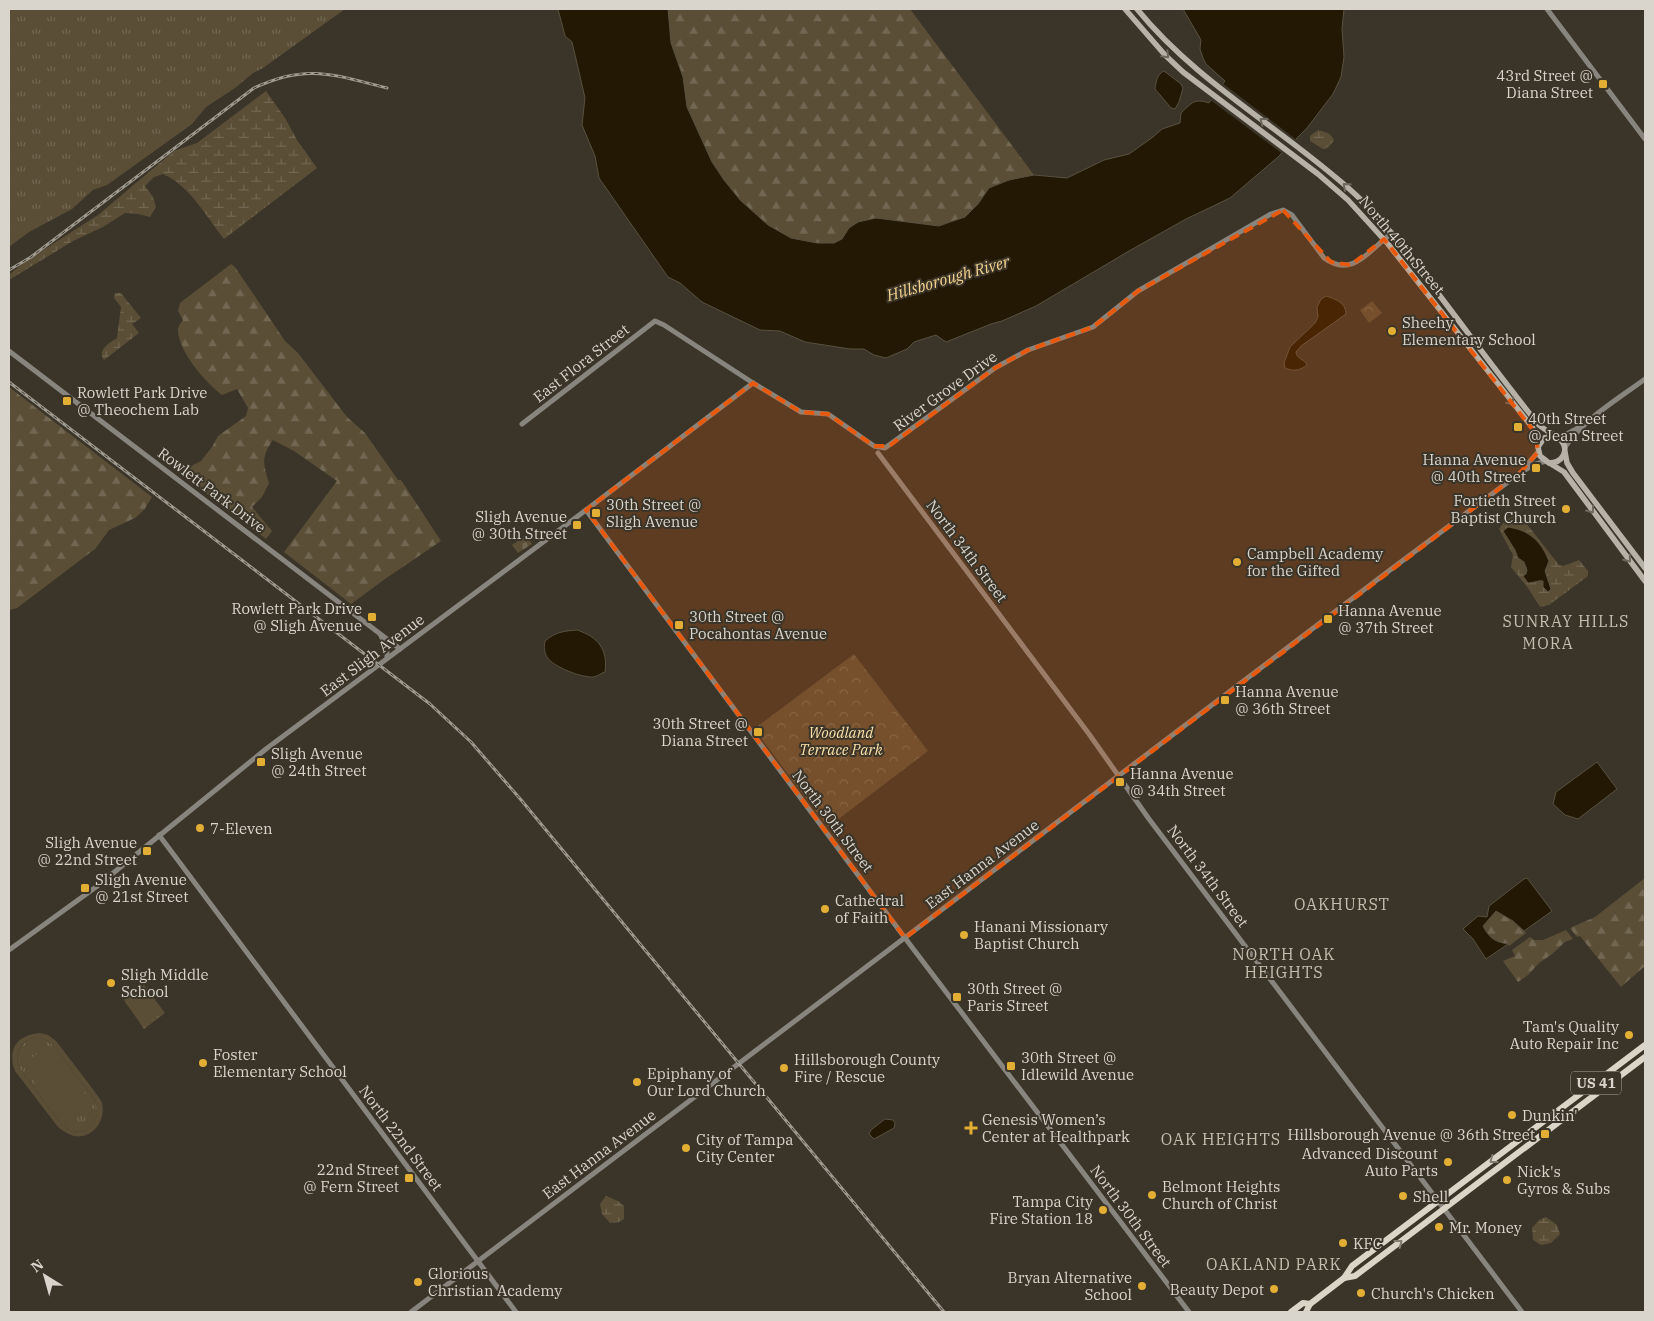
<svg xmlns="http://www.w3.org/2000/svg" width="1654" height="1321" font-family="'IBM Plex Serif',serif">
<defs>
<pattern id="grass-tufts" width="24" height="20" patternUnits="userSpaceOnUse" patternTransform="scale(1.25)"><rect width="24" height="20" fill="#5a4e36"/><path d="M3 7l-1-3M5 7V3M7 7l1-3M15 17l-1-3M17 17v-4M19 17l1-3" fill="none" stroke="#716752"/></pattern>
<pattern id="forest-firs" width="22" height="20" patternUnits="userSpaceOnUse" patternTransform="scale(1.25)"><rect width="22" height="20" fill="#5a4e36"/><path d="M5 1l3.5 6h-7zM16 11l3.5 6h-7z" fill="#716752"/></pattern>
<pattern id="wetland-marsh" width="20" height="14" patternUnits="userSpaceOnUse" patternTransform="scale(1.25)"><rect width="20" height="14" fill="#5a4e36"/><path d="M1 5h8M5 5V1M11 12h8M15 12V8" fill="none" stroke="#716752"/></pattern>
<pattern id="cemetery-stones" width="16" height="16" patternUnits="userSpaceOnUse" patternTransform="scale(1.25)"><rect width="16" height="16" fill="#5a4e36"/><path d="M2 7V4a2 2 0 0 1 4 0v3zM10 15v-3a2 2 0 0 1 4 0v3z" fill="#716752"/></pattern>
<pattern id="park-crowns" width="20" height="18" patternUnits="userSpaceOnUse" patternTransform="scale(1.25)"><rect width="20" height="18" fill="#5a4e36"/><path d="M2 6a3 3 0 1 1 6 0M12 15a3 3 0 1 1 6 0" fill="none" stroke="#716752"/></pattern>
</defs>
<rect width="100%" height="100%" fill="#3b3529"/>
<g fill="url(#grass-tufts)">
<path d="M9,9H345L263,68L253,73L235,88L206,107L192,124L107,185L93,190L72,209L29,232L9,247Z"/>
<path d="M32,1038C40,1037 45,1039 52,1044L95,1100C104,1124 82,1142 62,1125L20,1069C14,1055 18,1045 32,1038Z"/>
</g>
<g fill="url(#forest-firs)">
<path d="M668,9H910L1034,175L1009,180L989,188L978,204L965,217L939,226L876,218L849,228L842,239L834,243H817L791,238L768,225L740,200L724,180L712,162L687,107L683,77L671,43Z"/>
<path d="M231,264L235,267L285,341L298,353L347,417L365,433L398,480H401L441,541L385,579L351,604L284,552L337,481L294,451L273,440C261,457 263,464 269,483L262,497L252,507L272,531L266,539L190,481L188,470L193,465L201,461L212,447L218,436L246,416L248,408L237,389L222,395C206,383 178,351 178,330C178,326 181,323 183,320L178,311L180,303Z"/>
<path d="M9,387L152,497L144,510L135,518L109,530L95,549L17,608L9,610Z"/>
<path d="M1645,878V966L1621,987L1580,936L1577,937L1570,928L1595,917Z"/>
<path d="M1496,911L1513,921L1526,933L1509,946L1508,944C1494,942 1489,938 1483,926Z"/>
<path d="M1566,930L1573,939L1565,942L1552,954L1539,963L1528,975L1518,982L1503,961L1515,956L1512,950L1530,937L1534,940H1543Z"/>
</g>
<g fill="url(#wetland-marsh)">
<path d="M266,91L285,118L297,140L317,168L224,239C206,216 190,186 163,174L154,177L145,186L153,197L156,207L150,217L138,214L125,213L103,227L73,241L9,280V275L23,263L98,215L174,151L197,143Z"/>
<path d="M1318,130C1325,132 1332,133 1334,141L1326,149H1323L1310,141V136Z"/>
<path d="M115,293H121L141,318L132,324L139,333L104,360C97,350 109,343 117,338L121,307L114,298Z"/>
<path d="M1518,513L1559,565L1563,566L1579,560L1588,571V576L1549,605L1540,607L1528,588L1511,567L1513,555L1499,529L1504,522Z"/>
<path d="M606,1196L618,1201L624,1206V1219L619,1222L610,1223L602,1214L600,1204Z"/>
<path d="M1546,1217L1557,1225L1560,1234L1551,1243L1541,1245L1533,1240L1532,1228L1539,1220Z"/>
</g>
<path fill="url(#cemetery-stones)" d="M526,535L532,544L518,553L512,545Z"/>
<g fill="url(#park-crowns)">
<path d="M1372,301L1382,313L1369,323L1360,310Z"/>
<path d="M854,654L928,751L828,827L754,729Z"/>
<path d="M144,985L165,1013L144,1029L124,1000Z"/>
</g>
<g fill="#5a4e36" fill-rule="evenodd">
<path d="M872,687L893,714L881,724L860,697Z"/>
<path d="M145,987L163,1012L144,1026L125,1002Z"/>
<path d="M40,1033L48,1035L56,1041C67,1055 78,1070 89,1084C93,1090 100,1098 102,1103C105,1116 99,1130 86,1135C75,1139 67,1134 58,1127L15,1071C7,1049 17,1035 40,1033ZM32,1038C40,1037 45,1039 52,1044L95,1100C104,1124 82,1142 62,1125L20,1069C14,1055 18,1044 32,1038Z"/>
<path d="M48,1046L92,1104L67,1123L22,1065Z"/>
</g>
<g fill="#221803" stroke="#595140">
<path d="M558,9H668L671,43L683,77L687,107L712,162L724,180L740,200L768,225L791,238L817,243H834L842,239L849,228L858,222L876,218L939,226L950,222L965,217L978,204L989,188L1009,180L1034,175L1067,178L1104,160L1129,154L1153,137L1162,129L1180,123L1181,113C1192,103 1194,98 1209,103L1225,81L1206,64L1203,58L1200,49L1201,40L1183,9H1344L1342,29L1344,57L1341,77L1333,94L1307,128L1278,157L1230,198L1186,219L1129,251L1036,306L1002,321L991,324L946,342L936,335L914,342L907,349L886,358L874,355L864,349H850L805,342L780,331L760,330L702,302L680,283L668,277L599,178L595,156L582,125L585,98L572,42L565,36Z"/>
<path d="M1164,71L1181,84L1183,88L1179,102L1175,109L1171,108L1155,89C1156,82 1157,74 1164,71Z"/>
<path d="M1326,296C1336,299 1346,303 1346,314L1301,346L1296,352C1296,359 1305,359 1307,365C1301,370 1293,372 1285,368L1284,363L1290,347L1315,323L1318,317L1317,307L1321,299Z"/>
<path d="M1508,527C1529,530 1541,541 1549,561L1545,571L1551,589L1548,592L1543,587V581C1537,580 1534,583 1528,583L1523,576L1526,574L1527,570L1524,562L1518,558L1515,550L1503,531Z"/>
<path d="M577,630C598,637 608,649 605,672C601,673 598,676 594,677C582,678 553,667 547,657C544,652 544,647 545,641C555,632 564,631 577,630Z"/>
<path d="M1597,762L1617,789L1578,819L1565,815L1553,804L1556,792Z"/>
<path d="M1527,878L1552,911L1524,931L1513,921L1496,911L1483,926C1489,938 1495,942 1508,944L1486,959L1473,939L1463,929L1478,916L1487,917L1489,906L1524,879Z"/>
<path d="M885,1119L893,1120L895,1123L894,1128L874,1139L869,1134L871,1130Z"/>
</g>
<path fill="#3b3529" d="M1221,82L1298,141L1284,155L1209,99Z"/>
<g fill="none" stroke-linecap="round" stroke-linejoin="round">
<g stroke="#88857f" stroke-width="5">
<path d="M1547,9L1645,139"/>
<path d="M9,351L400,649"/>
<path d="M522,424L655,321L664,325L753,383L801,412L828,414L874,446L885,448L995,368L1028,350L1093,327L1138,291L1271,214L1283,210L1292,215L1324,258C1353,279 1370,249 1392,233"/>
<path d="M1559,438L1580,427"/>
<path d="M1565,447C1584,419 1618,399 1645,379"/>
<path d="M878,453L1089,734L1149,819L1522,1312"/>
<path d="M1525,467L1538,452"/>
<path d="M586,510L905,938L1189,1312"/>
<path d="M381,636L387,648V658"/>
<path d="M159,835L516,1312"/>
<path d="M9,950L96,887L266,749L586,510L753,383"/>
<path d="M411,1312L1386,573L1520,473L1533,465L1546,461"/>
</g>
<g stroke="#b7b2a8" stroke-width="5.5">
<path d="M1125,9L1165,55L1183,72L1318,174L1348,200L1388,244L1532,427L1536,434L1538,447"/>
<path d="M1137,9C1198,84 1285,130 1356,195C1383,220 1405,250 1427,279C1464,327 1500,377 1538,424C1546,433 1572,439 1563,456C1560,461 1555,463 1549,463L1540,456L1538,447L1544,438L1555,436"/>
<path d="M1565,452L1567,463L1573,473L1645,568"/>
<path d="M1551,464L1564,472L1645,581"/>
</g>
<g stroke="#dbd5c8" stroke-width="6">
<path d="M1344,1278L1355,1276L1645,1057"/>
<path d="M1291,1312L1303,1303L1310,1304"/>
<path d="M1306,1312L1310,1304L1344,1278L1352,1266L1645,1045"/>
</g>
<g stroke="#9e9a90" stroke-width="3">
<g id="rail">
<path d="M9,270L31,257L254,88C307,63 334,75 387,88"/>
<path d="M9,382L430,704L471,742L522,801L944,1312"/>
</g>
</g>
<use href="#rail" stroke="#3b3529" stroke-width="1" stroke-dasharray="4" stroke-linecap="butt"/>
</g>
<defs><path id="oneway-chevron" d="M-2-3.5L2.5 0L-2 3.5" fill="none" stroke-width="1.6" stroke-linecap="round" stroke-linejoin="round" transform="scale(1.25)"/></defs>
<g stroke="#6d675c">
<use href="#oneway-chevron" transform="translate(1166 55) rotate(45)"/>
<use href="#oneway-chevron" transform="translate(1263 121) rotate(-143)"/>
<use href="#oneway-chevron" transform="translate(1346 186) rotate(-139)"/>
<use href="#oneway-chevron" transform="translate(1511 402) rotate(52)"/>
<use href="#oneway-chevron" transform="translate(1591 510) rotate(54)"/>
<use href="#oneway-chevron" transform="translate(1628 559) rotate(52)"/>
</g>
<g stroke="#837d71">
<use href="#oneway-chevron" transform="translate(1493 1160) rotate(143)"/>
<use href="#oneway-chevron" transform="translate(1399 1243) rotate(-37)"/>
</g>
<path fill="#e8590c" fill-opacity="0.2" stroke="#e8590c" stroke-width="4" stroke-dasharray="10 6" stroke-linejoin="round" d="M1283,210L1331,262L1351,265L1384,239L1536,434L1538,452L1520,473L905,938L586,510L753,383L801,412L828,414L874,446H889L995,368L1028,350L1093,327L1138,291Z"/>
<g fill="#e3ae34" stroke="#3b3529" stroke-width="2">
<rect x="1598" y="79" width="10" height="10" rx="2.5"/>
<circle cx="1392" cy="331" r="5"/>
<rect x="62" y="396" width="10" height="10" rx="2.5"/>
<rect x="1513" y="422" width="10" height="10" rx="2.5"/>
<rect x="1531" y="463" width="10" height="10" rx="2.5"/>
<circle cx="1566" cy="509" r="5"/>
<rect x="591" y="508" width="10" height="10" rx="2.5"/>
<rect x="572" y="520" width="10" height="10" rx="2.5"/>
<circle cx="1237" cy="562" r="5"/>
<rect x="367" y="612" width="10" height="10" rx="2.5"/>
<rect x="1323" y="614" width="10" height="10" rx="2.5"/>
<rect x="674" y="620" width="10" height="10" rx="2.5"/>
<rect x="1220" y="695" width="10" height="10" rx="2.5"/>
<rect x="753" y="727" width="10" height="10" rx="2.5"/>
<rect x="256" y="757" width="10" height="10" rx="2.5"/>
<rect x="1115" y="777" width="10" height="10" rx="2.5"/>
<circle cx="200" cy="828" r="5"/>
<rect x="142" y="846" width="10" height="10" rx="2.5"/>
<rect x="80" y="883" width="10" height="10" rx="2.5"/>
<circle cx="825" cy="909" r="5"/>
<circle cx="964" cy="935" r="5"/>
<circle cx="111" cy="983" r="5"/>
<rect x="952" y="992" width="10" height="10" rx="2.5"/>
<circle cx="1629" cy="1035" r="5"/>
<circle cx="203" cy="1063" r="5"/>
<rect x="1006" y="1061" width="10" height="10" rx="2.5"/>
<circle cx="784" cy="1068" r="5"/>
<circle cx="637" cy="1082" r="5"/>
<circle cx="1512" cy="1115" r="5"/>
<path d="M968.5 1120.5h5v5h5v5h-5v5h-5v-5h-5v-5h5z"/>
<rect x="1540" y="1129" width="10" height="10" rx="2.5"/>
<circle cx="686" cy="1148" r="5"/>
<circle cx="1448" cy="1162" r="5"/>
<rect x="404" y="1173" width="10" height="10" rx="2.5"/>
<circle cx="1507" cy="1180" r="5"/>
<circle cx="1152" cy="1195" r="5"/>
<circle cx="1403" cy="1196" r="5"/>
<circle cx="1103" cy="1210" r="5"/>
<circle cx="1439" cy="1227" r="5"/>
<circle cx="1343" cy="1243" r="5"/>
<circle cx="418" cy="1282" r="5"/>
<circle cx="1142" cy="1286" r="5"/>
<circle cx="1274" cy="1289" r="5"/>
<circle cx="1361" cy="1293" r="5"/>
</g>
<g text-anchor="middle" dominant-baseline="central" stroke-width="4" stroke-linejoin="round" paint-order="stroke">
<rect fill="#3b3529" stroke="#aaa59c" stroke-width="1" x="1571" y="1071.5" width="50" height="23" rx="4"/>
<g font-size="14" font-weight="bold" fill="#d9d5cd">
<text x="1596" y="1083">US 41</text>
</g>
<g font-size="15" fill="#d9d5cd" stroke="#3b3529" text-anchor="start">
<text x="1593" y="75" text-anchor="end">43rd Street @<tspan x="1593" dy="17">Diana Street</tspan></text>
<text x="1402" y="322">Sheehy<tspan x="1402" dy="17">Elementary School</tspan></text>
<text x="77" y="392">Rowlett Park Drive<tspan x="77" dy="17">@ Theochem Lab</tspan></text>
<text x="1528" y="418">40th Street<tspan x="1528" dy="17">@ Jean Street</tspan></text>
<text x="1526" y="459" text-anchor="end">Hanna Avenue<tspan x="1526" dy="17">@ 40th Street</tspan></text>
<text x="1556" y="500" text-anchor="end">Fortieth Street<tspan x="1556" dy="17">Baptist Church</tspan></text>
<text x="606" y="504">30th Street @<tspan x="606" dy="17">Sligh Avenue</tspan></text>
<text x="567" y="516" text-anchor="end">Sligh Avenue<tspan x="567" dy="17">@ 30th Street</tspan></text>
<text x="1247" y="553">Campbell Academy<tspan x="1247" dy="17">for the Gifted</tspan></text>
<text x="362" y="608" text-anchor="end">Rowlett Park Drive<tspan x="362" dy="17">@ Sligh Avenue</tspan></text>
<text x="1338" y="610">Hanna Avenue<tspan x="1338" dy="17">@ 37th Street</tspan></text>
<text x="689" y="616">30th Street @<tspan x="689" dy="17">Pocahontas Avenue</tspan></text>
<text x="1235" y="691">Hanna Avenue<tspan x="1235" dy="17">@ 36th Street</tspan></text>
<text x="748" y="723" text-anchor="end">30th Street @<tspan x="748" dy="17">Diana Street</tspan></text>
<text x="271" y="753">Sligh Avenue<tspan x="271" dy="17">@ 24th Street</tspan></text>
<text x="1130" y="773">Hanna Avenue<tspan x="1130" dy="17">@ 34th Street</tspan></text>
<text x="210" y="828">7-Eleven</text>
<text x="137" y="842" text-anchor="end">Sligh Avenue<tspan x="137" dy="17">@ 22nd Street</tspan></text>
<text x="95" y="879">Sligh Avenue<tspan x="95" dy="17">@ 21st Street</tspan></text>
<text x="835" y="900">Cathedral<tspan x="835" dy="17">of Faith</tspan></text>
<text x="974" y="926">Hanani Missionary<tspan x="974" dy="17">Baptist Church</tspan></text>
<text x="121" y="974">Sligh Middle<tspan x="121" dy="17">School</tspan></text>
<text x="967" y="988">30th Street @<tspan x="967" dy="17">Paris Street</tspan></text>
<text x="1619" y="1026" text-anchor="end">Tam's Quality<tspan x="1619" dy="17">Auto Repair Inc</tspan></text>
<text x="213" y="1054">Foster<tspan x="213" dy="17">Elementary School</tspan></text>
<text x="1021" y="1057">30th Street @<tspan x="1021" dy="17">Idlewild Avenue</tspan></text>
<text x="794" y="1059">Hillsborough County<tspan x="794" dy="17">Fire / Rescue</tspan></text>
<text x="647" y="1073">Epiphany of<tspan x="647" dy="17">Our Lord Church</tspan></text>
<text x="1522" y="1115">Dunkin'</text>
<text x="982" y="1119">Genesis Women’s<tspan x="982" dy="17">Center at Healthpark</tspan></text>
<text x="1535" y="1134" text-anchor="end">Hillsborough Avenue @ 36th Street</text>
<text x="696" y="1139">City of Tampa<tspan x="696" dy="17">City Center</tspan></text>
<text x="1438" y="1153" text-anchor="end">Advanced Discount<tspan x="1438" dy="17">Auto Parts</tspan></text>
<text x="399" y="1169" text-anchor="end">22nd Street<tspan x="399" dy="17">@ Fern Street</tspan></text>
<text x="1517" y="1171">Nick's<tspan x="1517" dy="17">Gyros &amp; Subs</tspan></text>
<text x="1162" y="1186">Belmont Heights<tspan x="1162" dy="17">Church of Christ</tspan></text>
<text x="1413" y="1196">Shell</text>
<text x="1093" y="1201" text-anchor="end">Tampa City<tspan x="1093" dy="17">Fire Station 18</tspan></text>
<text x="1449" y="1227">Mr. Money</text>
<text x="1353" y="1243">KFC</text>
<text x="428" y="1273">Glorious<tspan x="428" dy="17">Christian Academy</tspan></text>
<text x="1132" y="1277" text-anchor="end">Bryan Alternative<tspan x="1132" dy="17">School</tspan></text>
<text x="1264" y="1289" text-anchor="end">Beauty Depot</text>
<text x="1371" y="1293">Church's Chicken</text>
</g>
<g font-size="15" fill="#d9d5cd" stroke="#3b3529">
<text transform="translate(1402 245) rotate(50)">North 40th Street</text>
<text transform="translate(581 363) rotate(-38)">East Flora Street</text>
<text transform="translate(945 391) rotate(-36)">River Grove Drive</text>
<text transform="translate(212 490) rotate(37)">Rowlett Park Drive</text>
<text transform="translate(967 551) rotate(53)">North 34th Street</text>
<text transform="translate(372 655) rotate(-37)">East Sligh Avenue</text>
<text transform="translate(833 821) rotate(53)">North 30th Street</text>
<text transform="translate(982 864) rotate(-37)">East Hanna Avenue</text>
<text transform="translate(1208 876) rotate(53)">North 34th Street</text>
<text transform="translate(401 1138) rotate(53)">North 22nd Street</text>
<text transform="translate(599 1154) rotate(-37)">East Hanna Avenue</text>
<text transform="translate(1131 1216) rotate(53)">North 30th Street</text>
</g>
<g font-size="15" font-style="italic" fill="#fadfa9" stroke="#3b3529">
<text x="841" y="732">Woodland<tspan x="841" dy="17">Terrace Park</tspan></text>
</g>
<g font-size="16" font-style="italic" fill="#f5d28e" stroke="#3b3529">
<text transform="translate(948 278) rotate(-16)">Hillsborough River</text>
</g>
<g font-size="16" letter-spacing="1" fill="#c5beaf" stroke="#3b3529">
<text x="1566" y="621">SUNRAY HILLS</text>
<text x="1548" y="643">MORA</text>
<text x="1342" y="904">OAKHURST</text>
<text x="1284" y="954">NORTH OAK<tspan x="1284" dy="18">HEIGHTS</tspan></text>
<text x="1221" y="1139">OAK HEIGHTS</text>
<text x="1274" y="1264">OAKLAND PARK</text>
</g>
</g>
<rect width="1654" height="1321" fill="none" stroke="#d9d5cd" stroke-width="20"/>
<g transform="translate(45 1276) rotate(323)" stroke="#3b3529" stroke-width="4" paint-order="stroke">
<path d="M0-4L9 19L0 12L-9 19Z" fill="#d9d5cd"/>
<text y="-8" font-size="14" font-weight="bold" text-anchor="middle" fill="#d9d5cd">N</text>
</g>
</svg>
